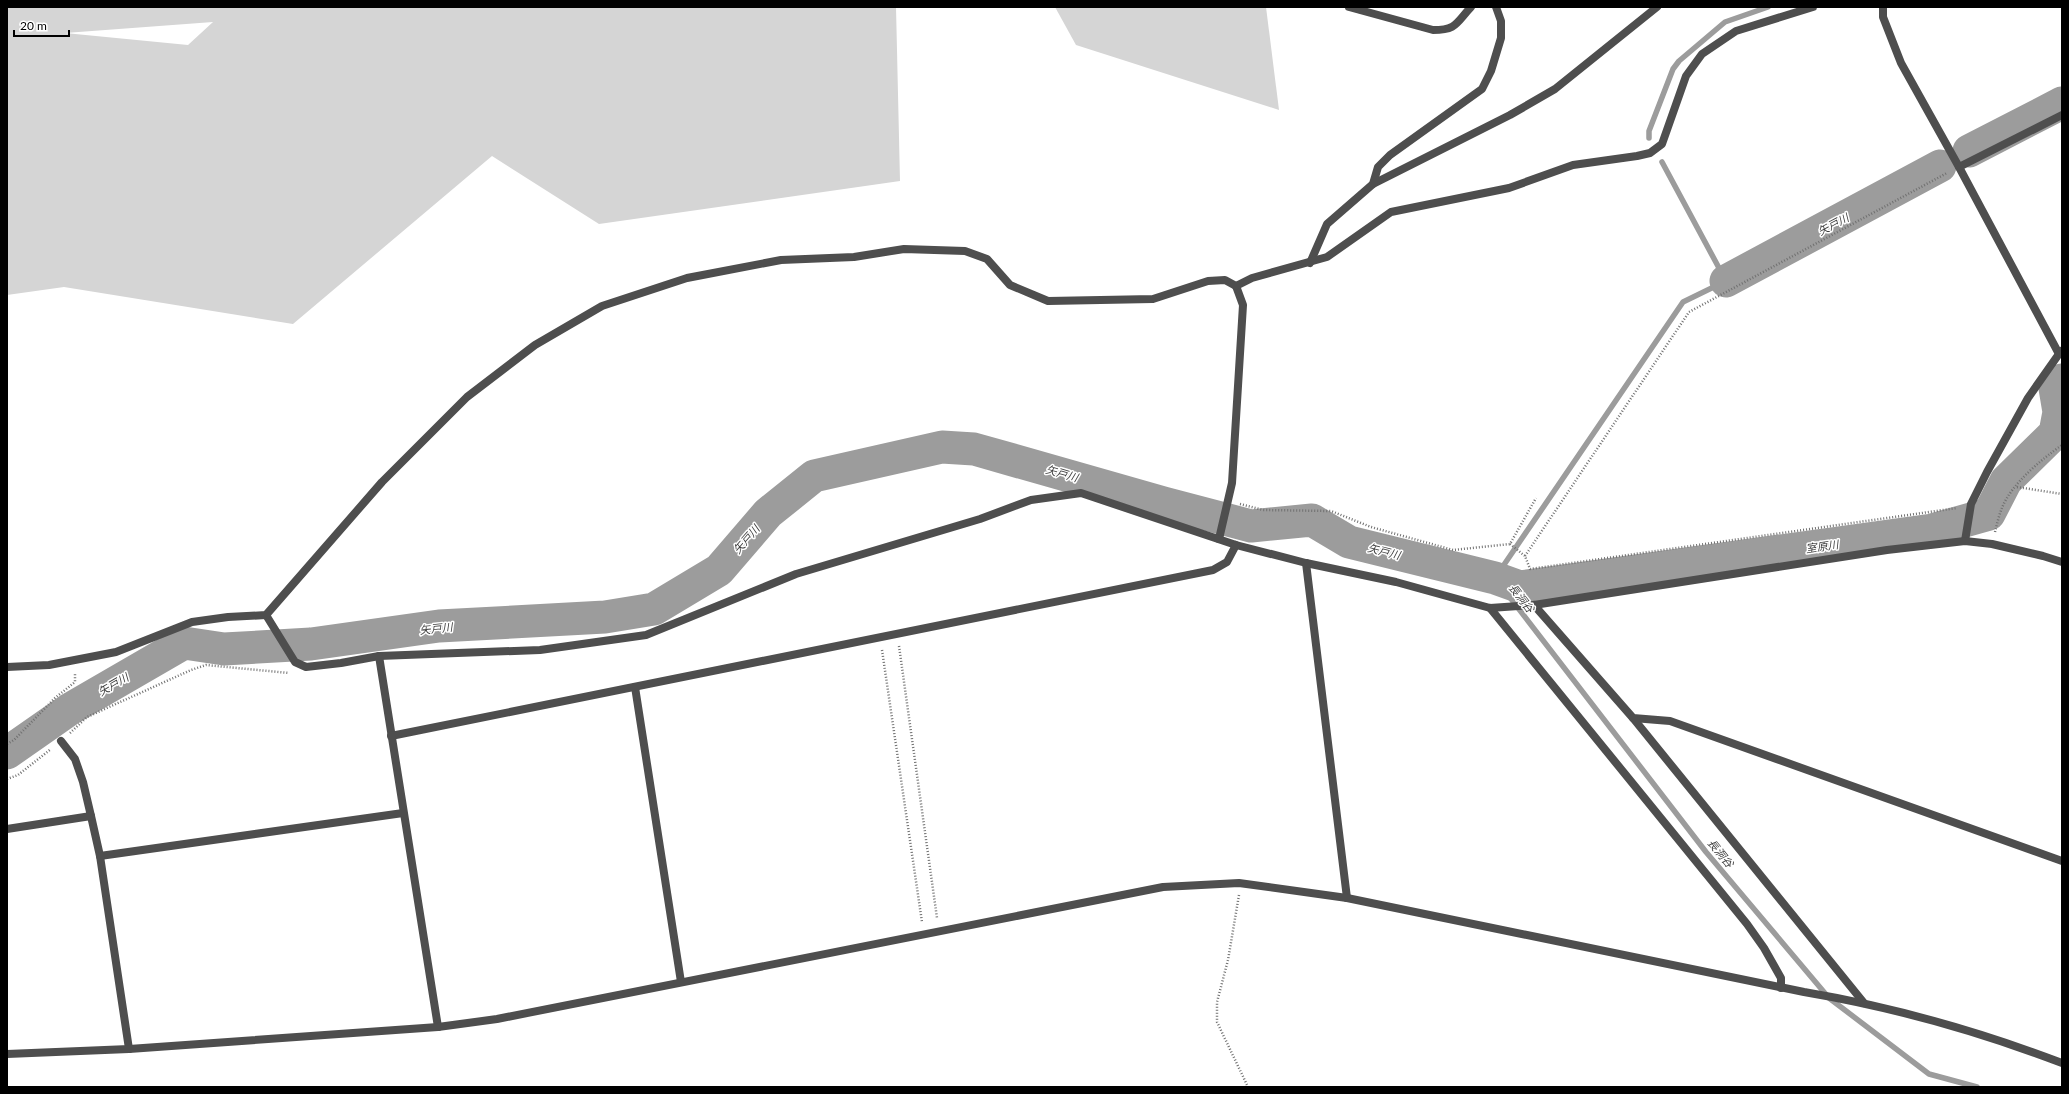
<svg xmlns="http://www.w3.org/2000/svg" width="2069" height="1094" font-family="Lato,'Noto Sans JP',sans-serif">
<rect width="100%" height="100%" fill="#fff"/>
<g fill="#d5d5d5" fill-rule="evenodd">
<path d="M7,7H896L900,181L599,224L492,156L293,324L64,287L7,295ZM213,22L188,45L65,33Z"/>
<path d="M1055,7H1266L1279,110L1076,45Z"/>
</g>
<g fill="none" stroke-linecap="round" stroke-linejoin="round">
<g stroke="#9c9c9c" stroke-width="5.5">
<path d="M1649,138V131L1673,69L1679,61L1725,22L1768,7"/>
<path d="M1662,162L1726,281L1683,302L1495,578L1706,852L1829,998L1929,1074L1977,1087"/>
</g>
<g stroke="#9c9c9c" stroke-width="33">
<path d="M1969,151L2062,103"/>
<path d="M1726,281L1940,166"/>
<path d="M7,753L70,709L184,643L224,649L311,644L439,626L605,617L654,609L719,570L768,513L814,476L942,447L974,449L1164,503L1251,526L1312,520L1349,542L1495,578L1520,587L1932,530L1989,514L2006,481L2055,433L2059,412L2055,388L2062,380"/>
</g>
<g stroke="#707070" stroke-width="2.5" stroke-dasharray="1 2" stroke-linecap="butt">
<path d="M2017,487L2062,494"/>
<path d="M1240,504L1263,510L1331,511L1371,527L1453,550L1510,544L1536,498"/>
<path d="M1995,532C1997,524 1999,515 2002,508C2011,484 2042,459 2062,445"/>
<path d="M1510,544L1525,556L1530,569L1957,508"/>
<path d="M1525,556L1689,312L1947,173"/>
<path d="M899,646L937,918"/>
<path d="M882,650L922,922"/>
<path d="M70,733L87,717L191,670L206,665L289,673"/>
<path d="M7,744L14,740L55,698L75,682V673"/>
<path d="M7,779L18,775L51,749"/>
<path d="M1239,895L1228,960L1217,1002V1022L1248,1087"/>
</g>
<g stroke="#4e4e4e" stroke-width="8">
<path d="M1349,7L1433,30C1457,30 1456,23 1471,7"/>
<path d="M1883,7V17L1901,63L1959,167L2059,354"/>
<path d="M1959,167L2062,115"/>
<path d="M1373,184L1510,115L1555,89L1657,7"/>
<path d="M1310,263L1327,224L1373,184L1378,167L1390,155L1482,89L1491,71L1501,38V21L1496,7"/>
<path d="M1219,539L1232,483L1243,305L1236,286"/>
<path d="M1965,541L1971,504L1987,472L2028,398L2061,351"/>
<path d="M1306,563L1347,898"/>
<path d="M1534,605L1633,718L1670,721L2062,861"/>
<path d="M1490,608L1747,924L1764,948L1781,978V988"/>
<path d="M266,615L295,662L306,667L341,663L379,656L540,650L646,635L796,574L980,519L1031,500L1081,493L1236,545L1306,563L1396,582L1490,608L1534,605L1887,550L1965,541L1992,544L2043,556L2062,562"/>
<path d="M379,656L438,1027"/>
<path d="M7,667L49,665L116,652L192,622L228,617L266,615L382,482L467,397L535,345L602,306L687,278L781,260L854,257L904,249L965,251L987,259L1010,285L1048,301L1153,299L1208,281L1225,280L1236,286L1252,278L1327,257L1391,212L1509,188L1573,165L1637,156L1650,153L1662,144L1686,76L1702,54L1736,31L1813,7"/>
<path d="M635,687L681,982"/>
<path d="M1633,718L1864,1003"/>
<path d="M391,736L1213,570L1227,562L1236,545"/>
<path d="M91,816L100,856L403,813"/>
<path d="M7,829L91,816L83,782L75,759L61,741"/>
<path d="M100,856L129,1049"/>
</g>
<path stroke="#4e4e4e" stroke-width="8" d="M7,1054L129,1049L438,1027L497,1019L1163,887L1239,883L1347,898L1804,992C1893,1007 1978,1031 2062,1063"/>
</g>
<g text-anchor="middle" dominant-baseline="central" stroke-width="3" stroke-linejoin="round" paint-order="stroke">
<g font-size="11" font-style="italic" fill="#3d3d3d" stroke="#fff">
<text transform="translate(1833 224) rotate(-28)">矢戸川</text>
<text transform="translate(1062 473) rotate(16)">矢戸川</text>
<text transform="translate(746 539) rotate(-49)">矢戸川</text>
<text transform="translate(1822 546) rotate(-8)">室原川</text>
<text transform="translate(1384 551) rotate(14)">矢戸川</text>
<text transform="translate(1522 598) rotate(52)">長洞谷</text>
<text transform="translate(436 628) rotate(-6)">矢戸川</text>
<text transform="translate(113 684) rotate(-30)">矢戸川</text>
<text transform="translate(1721 853) rotate(51)">長洞谷</text>
</g>
</g>
<rect width="2069" height="1094" fill="none" stroke="#000000" stroke-width="16"/>
<path d="M14 30v6h55v-6" fill="none" stroke="#000000" stroke-width="2"/>
<text x="20" y="30" font-size="12" fill="#000000" stroke="#ffffff" stroke-width="3" paint-order="stroke">20 m</text>
</svg>
